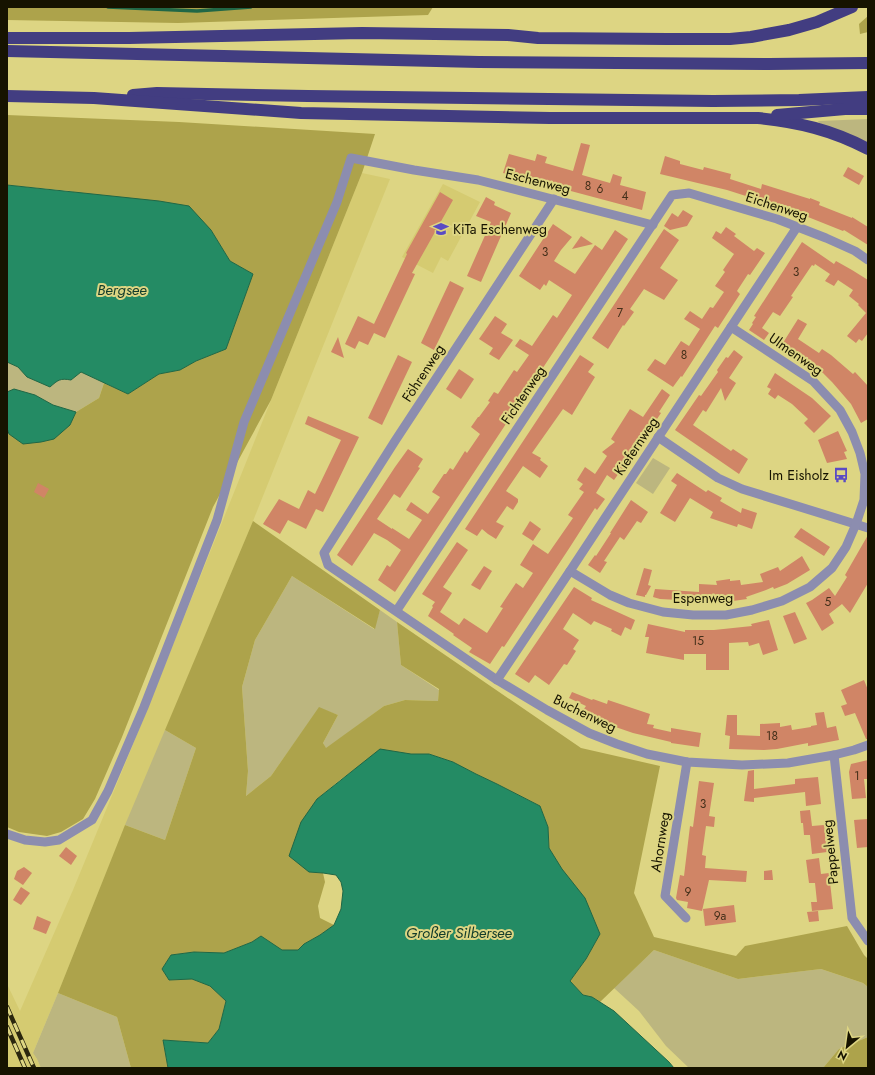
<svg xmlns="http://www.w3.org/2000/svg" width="875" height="1075" font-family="Jost,sans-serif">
<rect width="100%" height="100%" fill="#ddd583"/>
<g fill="#d5cb71">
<path d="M362,173L390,179L253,521L110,863L58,993L35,1048L33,1053L37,1059L41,1068H7V984L20,1011L73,890L132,747Z"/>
<path d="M443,184L480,202L448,261L441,257L433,273L402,257Z"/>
</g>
<g fill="#bcb67f">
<path d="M868,119V143L819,123L818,121Z"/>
<path d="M7,362L18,367L27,377L58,380L63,379L71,380L81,372L104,383L99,398L76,412L53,405L35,395L7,392V394Z"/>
<path d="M653,458L670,468L653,494L636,483Z"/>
<path d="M292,576L374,629L380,610L397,622L401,665L439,690L438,701L405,700L384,706L326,749L323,743L338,715L319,708L271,776L246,796L248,771L242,687L255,640Z"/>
<path d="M165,730L196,748L165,840L125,825Z"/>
<path d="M654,950L738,979L821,969L863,983L868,987V1037L839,1049L823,1068H689L666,1046L639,1011L614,988Z"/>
<path d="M58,993L117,1017L131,1068H41L37,1059L33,1053Z"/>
</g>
<g fill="#ada34b">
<path d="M7,7H433L428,15L178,23L7,20Z"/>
<path d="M868,16V32L860,34L859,24Z"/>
<path d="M7,115L179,122L375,134L362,173L271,400L213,507L122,737L95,799L83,819L61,832L47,836L19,832L7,827V428L9,434L70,425L76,412L99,398L104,383L128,394L159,374L180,370L196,361L226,349L253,274L230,261L211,230L70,191L7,185Z"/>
<path d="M253,521L380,610L375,629L292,576L255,640L242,687L248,771L246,796L271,776L319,707L338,715L323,743L326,748L384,706L405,700L438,701L439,689L401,665L397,622L581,748L660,766L634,893L654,937L736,956L745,946L847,926L864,955L868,959V987L863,983L821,969L738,979L654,950L600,1002L592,997L583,995L570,981L586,959L600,934L549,848L548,827L540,806L497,784L476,774L453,762L429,754H411L355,769L340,780L317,799L309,872L323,873L325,882L318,906L320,918L334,925L320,935L304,944L298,950H282L261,936L252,942L224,953L194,952L171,955L162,969L169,980L192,979L210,986L226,1001L219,1029L208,1043L163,1040L168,1068H131L117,1017L58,993L125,825L165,840L196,748L165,730Z"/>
<path d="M868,1037V1068H823L839,1049Z"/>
</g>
<g fill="#248b64" stroke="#206746">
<path d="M7,185L159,201L189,206L211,230L230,261L253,274L226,349L196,361L180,370L159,374L128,394L81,372L71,380C60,378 58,380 50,387L27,377L18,367L7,362Z"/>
<path d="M14,389L35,395L53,405L76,412L70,425L54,439L41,442L23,444L9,434L7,428V392Z"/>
<path d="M380,749L411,754H429L453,762L476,774L497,784L540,806L548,827L549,848L562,869L585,898L600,934L586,959L570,981L583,995L592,997L614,1011L669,1062L674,1068H168L163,1040L208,1043L219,1029L226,1001L210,986L192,979L169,980L162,969L171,955L194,952L224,953L252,942L261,936L282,950H298L304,944L320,935L334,925L341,909L343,891L341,882L336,875L323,873L309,872L289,856L301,822L317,799Z"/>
</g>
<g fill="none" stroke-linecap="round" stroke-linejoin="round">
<path stroke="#206746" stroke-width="3.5" d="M108,7L197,11L251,7"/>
</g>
<g fill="#d08566">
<path d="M581,143L590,145L582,175L610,183L613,174L622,177L620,185L646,192L642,210L503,173L509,154L535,161L537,154L547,157L545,163L573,171Z"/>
<path d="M665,156L680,161V164L703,170L704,167L731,174L730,179L761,189L762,184L810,199V198L820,202L819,205L852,218V217L868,227V245L844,230L843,231L803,215L804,213L785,205L784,208L727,190L660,174Z"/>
<path d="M848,167L864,176L859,185L843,176Z"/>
<path d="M440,192L453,200L412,273L415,274L385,338L374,333L368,345L359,341L355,349L345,344L358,316L374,324L407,254L406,253Z"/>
<path d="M486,197L495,202L494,205L511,213L481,282L467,276L491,222L476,216Z"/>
<path d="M683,210L693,216L687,226L670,230L664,226L672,213L678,217Z"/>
<path d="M553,224L572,237L561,250L554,261L575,274L595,245L602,250L615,230L628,239L395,592L378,580L387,565L390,567L401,550L387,540L374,533L352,566L337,555L395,467L408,449L423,459L418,467L420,468L400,498L394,494L377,519L392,529V528L409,539L422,520L406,510L411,502L428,514L440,497L432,492L444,474H446L450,468L453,470L465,451L467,453L480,434L471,427L478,417H479L490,402L488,401L494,392L498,394L514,370L517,372L529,355L515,346L520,339L532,346L553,315L557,318L572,295L549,280L546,286L544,284L540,290L519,276Z"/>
<path d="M726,227L736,234L734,236L754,251L757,248L765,253L750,275L748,274L737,291L740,294L718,328L715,326L682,377L681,376L673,387L647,370L655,359L665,365L681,341L689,346L700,329L684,319L690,311L702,319L710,307L713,308L724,292L715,286L725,272L723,270L734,254L712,238L716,231L721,234Z"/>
<path d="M664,229L679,240L660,268L678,280L664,300L644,289L630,309L634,312L624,326L623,325L608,349L592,338Z"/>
<path d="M581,236L593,244L572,249Z"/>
<path d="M802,242L834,264L836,261L852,270L868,280V333L862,341L859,339L856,343L847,336L866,313L858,305L859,304L849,296L853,290L838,280L834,286L825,281L830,274L815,264L814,266L812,265L791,296L793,297L780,316L773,312L762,328L769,333L764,340L749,330L753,324L752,323L756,317L754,316Z"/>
<path d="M450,281L464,288L434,350L421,343Z"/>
<path d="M495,316L507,324L501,333L513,340L499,360L489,354L493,348L479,339Z"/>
<path d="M798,319L807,324L798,339L819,353L822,349L831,355L853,374L855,372L868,386V419L861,423L851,404L832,382L823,373L781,346Z"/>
<path d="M338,337L344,358L331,352Z"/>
<path d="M734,350L743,357L729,378L736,383L725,401L721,388L706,412L703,410L693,425L731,451L733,449L748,459L739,474L675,430L699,395L701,396L718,372L717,370L726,357L728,358Z"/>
<path d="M398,355L412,362L382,425L368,418Z"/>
<path d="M580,355L594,364L588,372L595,377L572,415L563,409L532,453L541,458L540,460L548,466L540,478L523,466L506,491L518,499V502L513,510L507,506L496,522L504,526L496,539L488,534L482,529L477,536L465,529Z"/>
<path d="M459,369L474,379L461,399L446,389Z"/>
<path d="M775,373L812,398L831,416L814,433L804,423L808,419L792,404L778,395L775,399L768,394L771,389L767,387Z"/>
<path d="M662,389L670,395L659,412L661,413L653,425L621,474L619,473L614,480L607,475L596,493L605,499L597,510L595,508L570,547L504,647L502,646L490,664L469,652L472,648L453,635L454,634L428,616L433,607L434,608L432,606L435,602L422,594L457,542L468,550L443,587L452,593L440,612L459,625L464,618L487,633L503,608L500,607L516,583L523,588L533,573L520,565L533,544L548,554L573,518L568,515L584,492L579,489L583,484L577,480L585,467L595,474L607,456L602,452L615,442L611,439L630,409L643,417Z"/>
<path d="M308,416L359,437L323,512L316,509L306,529L288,520L280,534L263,524L279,499L299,509L308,490L315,494L341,440L305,424Z"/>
<path d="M838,431L847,451L844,452L847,459L827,463L818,440Z"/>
<path d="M677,473L706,492L708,490L722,498L720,501L741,513L742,508L757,513L752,529L738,524L737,527L710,518L713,512L690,498L675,522L660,513L677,485L671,481Z"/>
<path d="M38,483L49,489L44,498L34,492Z"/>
<path d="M631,500L648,512L641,523L637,521L624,540L620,537L604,561L607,562L600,573L588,565L595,555L596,556L611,533H610Z"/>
<path d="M530,521L541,529L533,541L522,534Z"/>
<path d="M801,528L830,547L824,556L794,537Z"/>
<path d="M868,535V583L850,613L842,604L829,614L834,623L822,631L806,603L812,600L829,588L835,596L847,577L845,575Z"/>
<path d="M802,556L810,570L787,584L774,589L773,587L766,590L746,597L747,599L733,601L732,596L712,597V601H698L660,599L653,597L655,589L699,592V584L717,585L716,581L730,579V581L740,580L741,585L763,582L760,574L778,567L780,571Z"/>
<path d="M484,566L492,571L480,590L471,585Z"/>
<path d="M644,568L652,570L648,585L651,586L646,595H645V597L636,595Z"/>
<path d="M574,587L592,598L591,600L635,620L631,630L625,627L621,636L611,631L612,629L594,621L591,625L573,613L563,629L579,640L573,649L576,651L567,665L564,664L549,685L535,675L529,683L515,674Z"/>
<path d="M795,612L807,639L794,644L783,616Z"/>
<path d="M769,620L778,650L763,655L759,643L749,646L748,642L729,643V670H706V654H684V660L646,653L649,637H645L648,624L685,632V630H714L752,626L751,624Z"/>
<path d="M864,680L868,690V739H866L855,713L845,716L841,706L847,704L841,690Z"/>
<path d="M572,692L592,700L593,699L607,704L608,700L650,714L647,724L654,725L653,728L671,732V728L701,733L699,747L671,743V742L633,733L604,723L586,715L588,711L584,709L586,706L569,698Z"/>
<path d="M824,712L827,728L836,726L839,740L808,746V743L777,749L764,750L729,749L730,736L725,735L727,715H737V735L760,736V724L780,723V727L791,725L792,730L811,727V726L817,725L815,713Z"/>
<path d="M868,760V779H864L866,798L852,799L849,772L851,764Z"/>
<path d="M754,770V789L795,784V779L818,777L821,804L806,806L805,792L754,798V802L744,801L748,771Z"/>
<path d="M699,781L714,783L709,816L715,817L714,827L706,826L702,855L706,856L705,868L747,871L746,882L709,880L702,911L687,908L688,902L677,900L676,898L680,875L684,876L690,826L693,827Z"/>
<path d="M810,810L812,826L824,825L827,852L812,854L810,835H804L803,823H801L800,811Z"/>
<path d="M868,819V847L857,848L854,820Z"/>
<path d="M66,847L77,856L71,865L59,856Z"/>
<path d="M819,858L821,874L829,873L833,909L812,911L811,902H817L815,883H809L806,860Z"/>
<path d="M24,867L32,873L23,885L14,879L17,871Z"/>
<path d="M772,870L773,880H764V871Z"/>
<path d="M21,887L30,893L21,905L13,900Z"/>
<path d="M734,905L736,922L705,926L703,909Z"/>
<path d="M818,911L819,921L809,922L807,912Z"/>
<path d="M37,916L51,922L46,934L33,929Z"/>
</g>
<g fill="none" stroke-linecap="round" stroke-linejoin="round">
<g stroke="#8c8daf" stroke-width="9">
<path d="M554,199L395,441L324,553L328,565L497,680L547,710L589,733L617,744L647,754L687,762L742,765L788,763L834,755L854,750L868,745"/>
<path d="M658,437L718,478L742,489L868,528"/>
<path d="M570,571L610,595L629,603L663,612L693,615H726L752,610L782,601L810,587L832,568L846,547L856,524L864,500L865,474L860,453L852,432L840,410L813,381L731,327"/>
<path d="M397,610L672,195L689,193L777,219L826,238L855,251L868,260"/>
<path d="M497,680L570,571L797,227"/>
<path d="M834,755L852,918L868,941"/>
<path d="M7,834L25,840L45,842L59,840L92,820L108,791L144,707L217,520L244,422L337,202L351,158L414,170L478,180L653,225"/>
<path d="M686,918L665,896L687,762"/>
</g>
<g stroke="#423d81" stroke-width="12">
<path d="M7,38H129L362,33L508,35L538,38L667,39H730L751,37L789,30L817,22L852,7"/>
<path d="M7,51L479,62L769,64L868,63"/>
<path d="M133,95L157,93L308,96L713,101L799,100L868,97"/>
<path d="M7,96L94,98L301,113L550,118H758C798,122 832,130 868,149"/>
<path d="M777,115L845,109H868"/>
</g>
<g stroke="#2b270e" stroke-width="4.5">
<g id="rail">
<path d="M7,1007L34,1068"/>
<path d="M7,1027L25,1068"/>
</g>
</g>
<use href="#rail" stroke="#ddd583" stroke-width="3" stroke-dasharray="9" stroke-linecap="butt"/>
</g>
<defs>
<g id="school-bare" transform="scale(1.2)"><path d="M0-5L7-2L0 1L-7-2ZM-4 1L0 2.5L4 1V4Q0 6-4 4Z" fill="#5a4bc4" stroke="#ddd583" stroke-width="2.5" paint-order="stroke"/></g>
<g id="bus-bare" transform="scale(1.2)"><path d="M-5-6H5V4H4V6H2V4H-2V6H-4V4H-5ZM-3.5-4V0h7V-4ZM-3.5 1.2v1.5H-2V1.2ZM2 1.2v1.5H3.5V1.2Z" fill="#5a4bc4" stroke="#ddd583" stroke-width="2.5" paint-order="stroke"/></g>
</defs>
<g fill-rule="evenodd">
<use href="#school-bare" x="441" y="229"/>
<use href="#bus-bare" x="841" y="475"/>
</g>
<g text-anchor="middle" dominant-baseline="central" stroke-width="4" stroke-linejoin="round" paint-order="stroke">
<g font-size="12" fill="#44301a">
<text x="588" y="186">8</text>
<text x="600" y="189">6</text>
<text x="625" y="196">4</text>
<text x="545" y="252">3</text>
<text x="796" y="272">3</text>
<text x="620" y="313">7</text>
<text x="684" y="355">8</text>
<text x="828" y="602">5</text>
<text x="698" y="641">15</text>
<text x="772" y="736">18</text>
<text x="857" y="776">1</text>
<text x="703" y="804">3</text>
<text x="688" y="892">9</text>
<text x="720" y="916">9a</text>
</g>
<g font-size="14" fill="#161300" stroke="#ddd583">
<text transform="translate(538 181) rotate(14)">Eschenweg</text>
<text transform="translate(777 206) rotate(18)">Eichenweg</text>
<text transform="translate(796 354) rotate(35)">Ulmenweg</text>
<text transform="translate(423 373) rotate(-57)">Föhrenweg</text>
<text transform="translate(523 395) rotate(-56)">Fichtenweg</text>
<text transform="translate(636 446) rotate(-56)">Kiefernweg</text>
<text x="703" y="598">Espenweg</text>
<text transform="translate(585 713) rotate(26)">Buchenweg</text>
<text transform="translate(660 842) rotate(-81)">Ahornweg</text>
<text transform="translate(830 852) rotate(-96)">Pappelweg</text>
</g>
<g font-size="14" fill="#161300" stroke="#ddd583" text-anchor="start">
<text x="453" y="229">KiTa Eschenweg</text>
<text x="829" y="475" text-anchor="end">Im Eisholz</text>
</g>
<g font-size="15" font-style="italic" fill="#123c2b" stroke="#ddd583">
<text x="122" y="290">Bergsee</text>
<text x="459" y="933">Großer Silbersee</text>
</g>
</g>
<rect width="875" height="1075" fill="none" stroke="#161300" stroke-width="16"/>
<g transform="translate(847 1047) rotate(209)" stroke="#ddd583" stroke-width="3" paint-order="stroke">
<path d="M0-3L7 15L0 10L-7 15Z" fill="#161300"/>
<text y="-6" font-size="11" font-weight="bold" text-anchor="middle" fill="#161300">N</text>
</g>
</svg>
